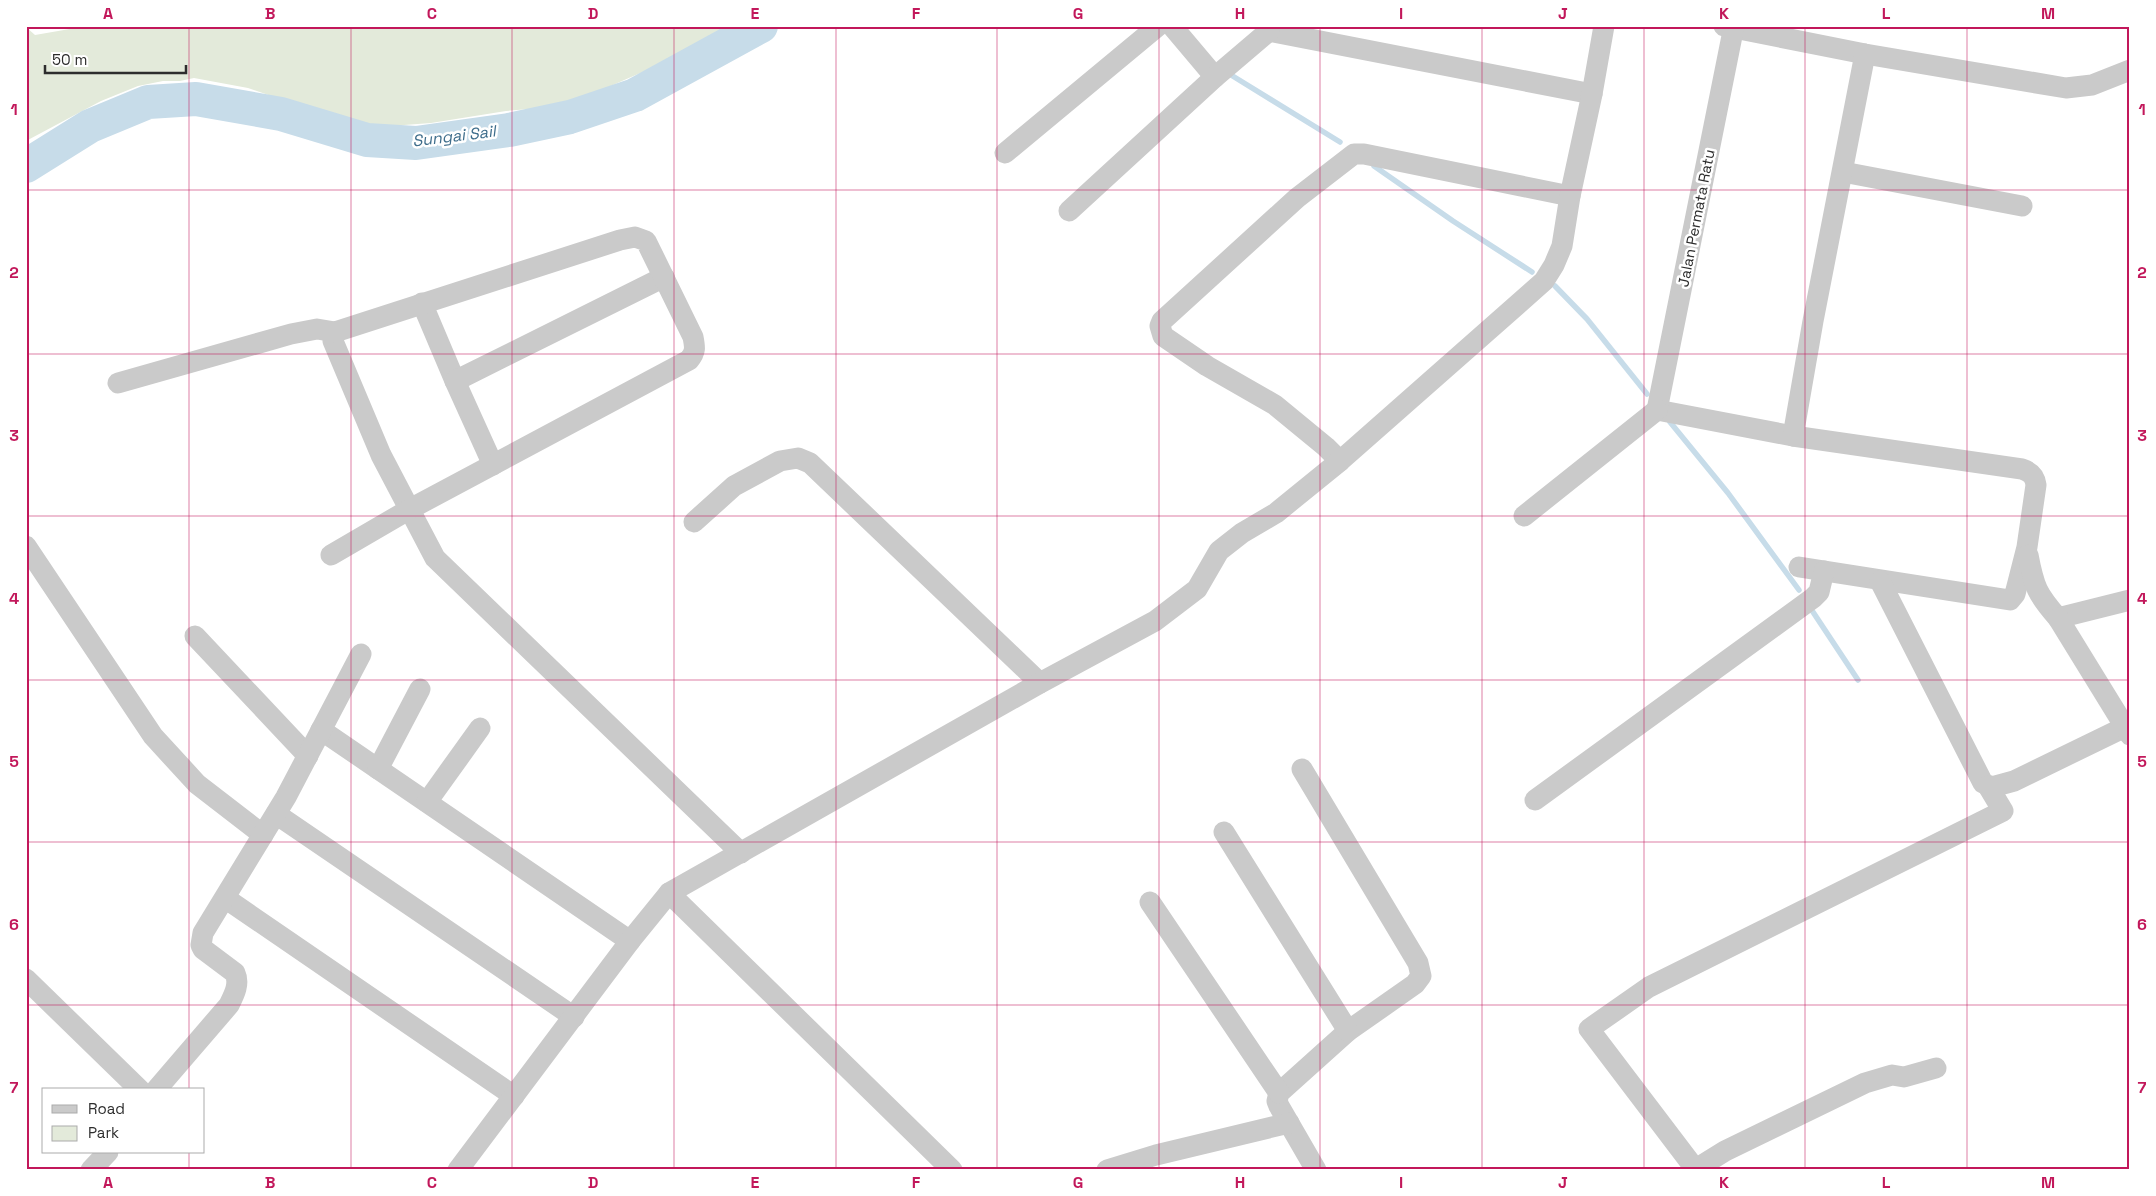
<svg xmlns="http://www.w3.org/2000/svg" width="2156" height="1196" font-family="'Space Grotesk',sans-serif">
<rect width="100%" height="100%" fill="#fff"/>
<path fill="#e3eada" d="M87,26H729L679,56L565,106L506,111L431,123L364,128L248,88L194,78L180,81H163L138,86L101,101L26,141V27L35,35Z"/>
<g fill="none" stroke-linecap="round" stroke-linejoin="round">
<g stroke="#c7dce9" stroke-width="5.5">
<path d="M1231,75L1340,142"/>
<path d="M1374,166L1453,221L1532,272"/>
<path d="M1555,286L1587,319L1647,394"/>
<path d="M1670,422L1728,493L1799,590"/>
<path d="M1813,612L1858,680"/>
</g>
<path stroke="#c7dce9" stroke-width="34" d="M26,166L90,126L148,102L196,99L281,114L367,140L416,143L509,130L570,117L635,95L761,26"/>
<g stroke="#cacaca" stroke-width="21">
<path d="M1172,26L1215,77"/>
<path d="M1724,26L1865,54L2066,88L2092,85L2130,70"/>
<path d="M1269,31L1592,94"/>
<path d="M1005,153L1158,26"/>
<path d="M1843,172L2022,206"/>
<path d="M1069,211L1215,77L1269,31L1270,26"/>
<path d="M422,303L455,381L493,465"/>
<path d="M335,332L333,341L381,455L435,558L741,853"/>
<path d="M455,381L664,277"/>
<path d="M118,383L291,334L317,329L335,332L620,240L635,237L646,241L693,337C695,347 696,352 689,360L410,509L331,555"/>
<path d="M1657,410L1793,436L2022,469C2031,472 2035,476 2036,485L2027,547L2015,594L2010,600L1799,567"/>
<path d="M1657,410L1734,26"/>
<path d="M1793,436L1813,321L1865,54"/>
<path d="M1340,461L1326,447L1275,405L1207,366L1163,336L1160,326L1162,321L1297,198L1354,154H1364L1570,196"/>
<path d="M1524,516L1657,410"/>
<path d="M694,522L734,486L780,461L798,458L810,463L1040,683"/>
<path d="M26,546L153,736L197,784L263,835"/>
<path d="M2028,555C2034,587 2037,594 2058,618L2130,600"/>
<path d="M1880,581L1983,783L1992,787L2014,781L2125,727"/>
<path d="M2058,618L2130,735"/>
<path d="M195,636L308,756"/>
<path d="M321,730L630,941"/>
<path d="M378,769L420,689"/>
<path d="M1302,769L1418,963L1421,976L1415,984L1348,1031L1279,1093L1277,1101L1279,1106L1316,1170"/>
<path d="M1535,800L1813,598L1819,592L1824,571"/>
<path d="M427,802L480,728"/>
<path d="M276,814L574,1017"/>
<path d="M1224,832L1348,1031"/>
<path d="M669,893L952,1170"/>
<path d="M225,898L514,1096"/>
<path d="M1150,902L1279,1093"/>
<path d="M26,979L140,1090"/>
<path d="M156,1090L229,1005C234,995 240,984 235,973L203,949L201,945L203,933L286,797L361,654"/>
<path d="M1696,1169L1725,1151L1865,1083L1892,1075L1904,1077L1936,1068"/>
<path d="M91,1170L108,1152"/>
<path d="M458,1170L630,941L669,893L1040,683L1155,621L1197,589L1219,551L1242,533L1276,513L1340,461L1544,281L1554,265L1562,246L1570,196L1592,94L1604,26"/>
<path d="M1107,1170L1156,1155L1289,1123"/>
<path d="M1696,1170L1589,1029L1649,987L2003,811L1988,786"/>
</g>
</g>
<path fill="none" stroke="#c2185b" stroke-width="1" stroke-opacity="0.55" d="M189,26V1090M351,26V1170M512,26V1170M674,26V1170M836,26V1170M997,26V1170M1159,26V1170M1320,26V1170M1482,26V1170M1644,26V1170M1805,26V1170M1967,26V1170M26,190H2130M26,354H2130M26,516H2130M26,680H2130M26,842H2130M26,1005H2130M189,1152V1170"/>
<g text-anchor="middle" dominant-baseline="central" stroke-width="5" stroke-linejoin="round" paint-order="stroke">
<g font-size="15" fill="#2d2d2d" stroke="#fff">
<text transform="translate(1696 218) rotate(-79)">Jalan Permata Ratu</text>
</g>
<g font-size="16" font-style="italic" fill="#3e6d8b" stroke="#fff">
<text transform="translate(454 136) rotate(-7)">Sungai Sail</text>
</g>
</g>
<rect width="2156" height="1196" fill="none" stroke="#ffffff" stroke-width="55"/>
<rect x="42" y="1088" width="162" height="65" fill="#ffffff" stroke="#ababab"/>
<rect x="52" y="1105" width="25" height="8" fill="#cacaca" stroke="#ababab"/>
<text x="88" y="1114" font-size="15" fill="#2d2d2d">Road</text>
<rect x="52" y="1126" width="25" height="15" fill="#e3eada" stroke="#ababab"/>
<text x="88" y="1138" font-size="15" fill="#2d2d2d">Park</text>
<path d="M45 65v8h141v-8" fill="none" stroke="#2d2d2d" stroke-width="2.5"/>
<text x="52" y="65" font-size="15" fill="#2d2d2d" stroke="#ffffff" stroke-width="4" paint-order="stroke">50 m</text>
<rect x="28" y="28" width="2100" height="1140" fill="none" stroke="#c2185b" stroke-width="2"/>
<g font-size="16" text-anchor="middle" font-weight="bold" fill="#c2185b">
<text x="108" y="19">A</text>
<text x="270" y="19">B</text>
<text x="432" y="19">C</text>
<text x="593" y="19">D</text>
<text x="755" y="19">E</text>
<text x="916" y="19">F</text>
<text x="1078" y="19">G</text>
<text x="1240" y="19">H</text>
<text x="1401" y="19">I</text>
<text x="1563" y="19">J</text>
<text x="1724" y="19">K</text>
<text x="1886" y="19">L</text>
<text x="2048" y="19">M</text>
<text x="14" y="115">1</text>
<text x="2142" y="115">1</text>
<text x="14" y="278">2</text>
<text x="2142" y="278">2</text>
<text x="14" y="441">3</text>
<text x="2142" y="441">3</text>
<text x="14" y="604">4</text>
<text x="2142" y="604">4</text>
<text x="14" y="767">5</text>
<text x="2142" y="767">5</text>
<text x="14" y="930">6</text>
<text x="2142" y="930">6</text>
<text x="14" y="1093">7</text>
<text x="2142" y="1093">7</text>
<text x="108" y="1188">A</text>
<text x="270" y="1188">B</text>
<text x="432" y="1188">C</text>
<text x="593" y="1188">D</text>
<text x="755" y="1188">E</text>
<text x="916" y="1188">F</text>
<text x="1078" y="1188">G</text>
<text x="1240" y="1188">H</text>
<text x="1401" y="1188">I</text>
<text x="1563" y="1188">J</text>
<text x="1724" y="1188">K</text>
<text x="1886" y="1188">L</text>
<text x="2048" y="1188">M</text>
</g>
</svg>
